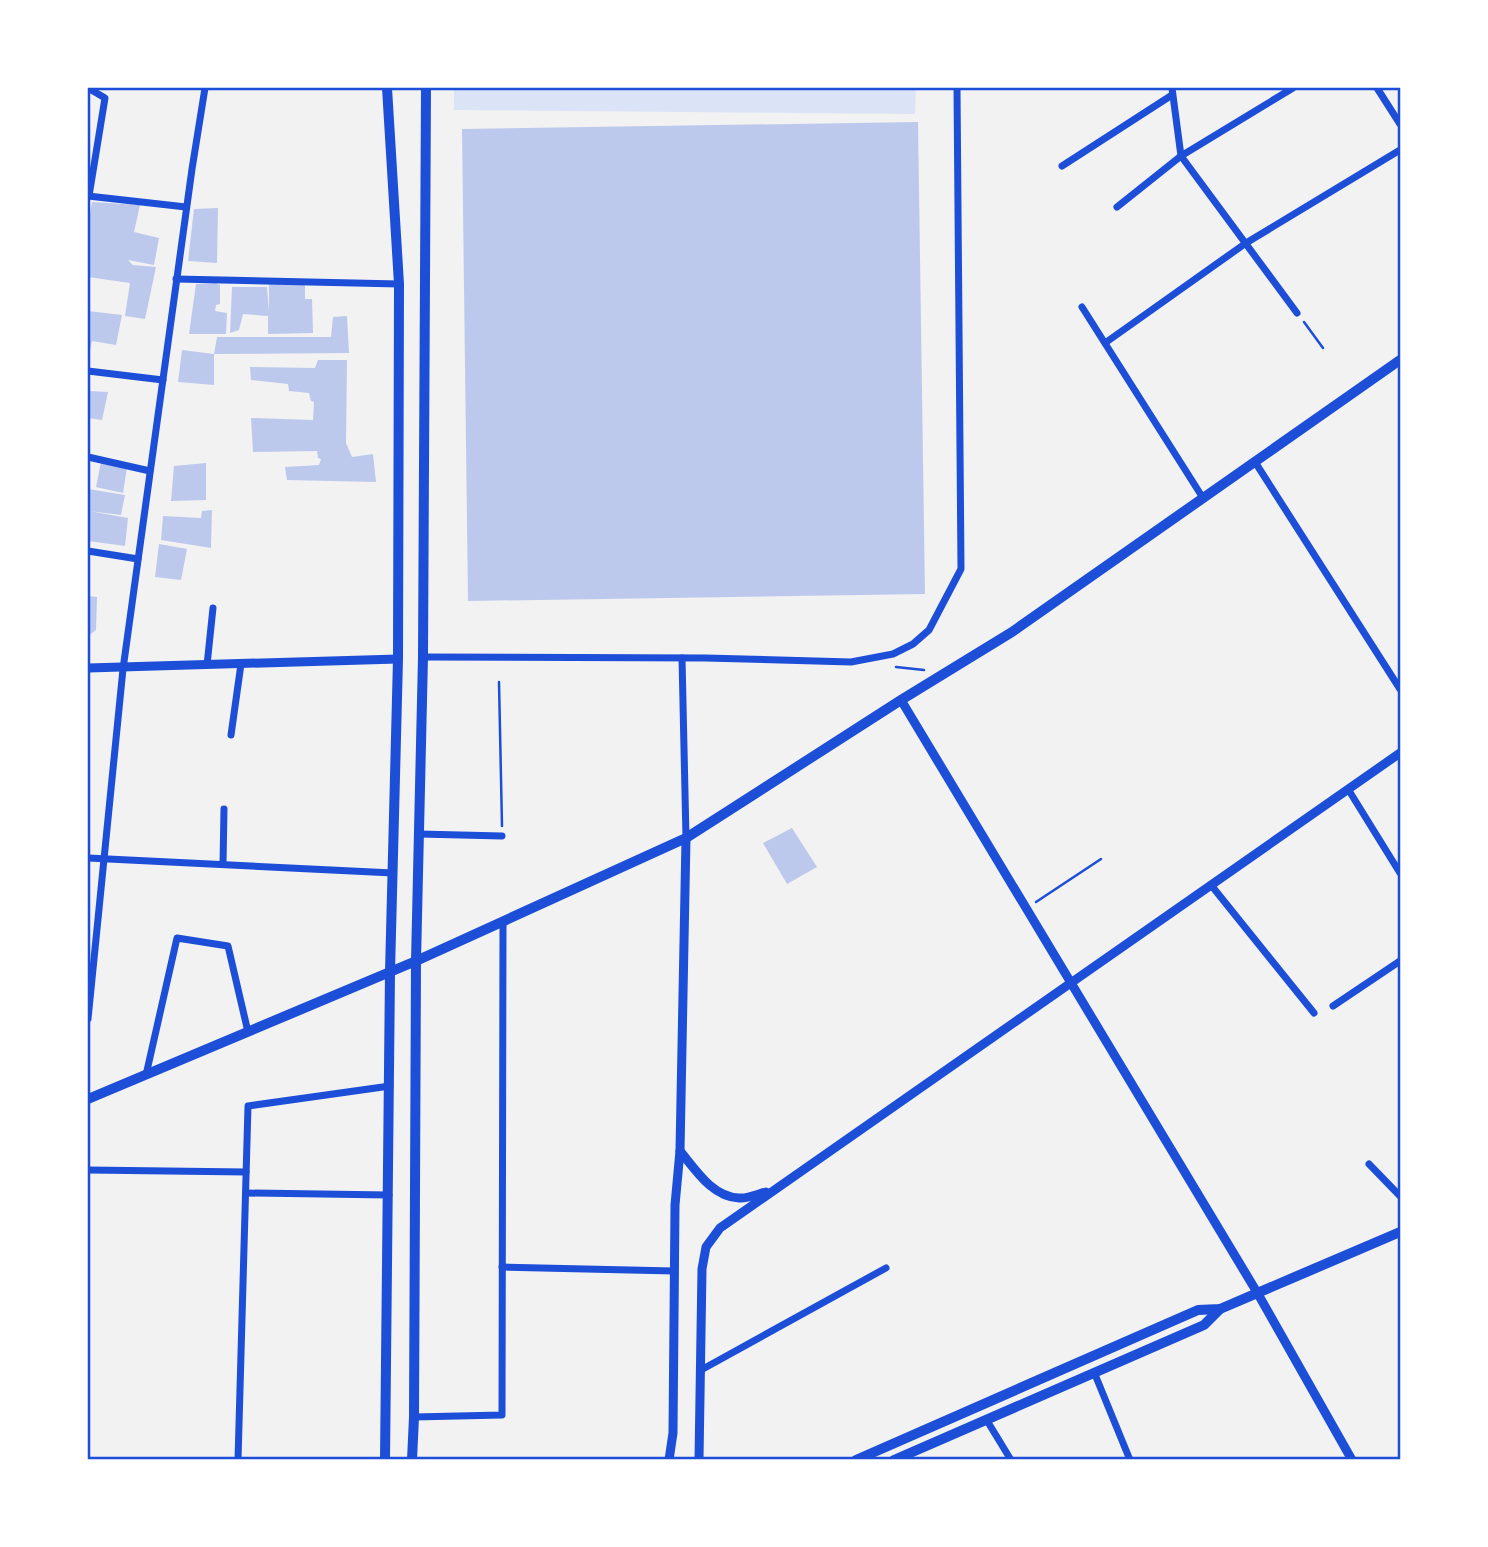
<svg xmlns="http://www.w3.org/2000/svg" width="1488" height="1547" font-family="Rubik,sans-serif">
<rect width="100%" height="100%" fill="#f2f2f2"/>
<path fill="#dbe4f7" d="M454,88H916L915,114L454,110Z"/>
<g fill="#bdc9ec">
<path d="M918,122L925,594L468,601L462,129Z"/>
<path d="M92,202L140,205L134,232L159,238L154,265L128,260L133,265L156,267L145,319L125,316L130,283L88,277V225Z"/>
<path d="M218,208L217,263L188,261L194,209Z"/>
<path d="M216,283L220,285V304L216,305L215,311L227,313L226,334H189L196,284Z"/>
<path d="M269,284H305V299H312L313,333L268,334V316L243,314L239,330L230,333L232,287H267L269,312Z"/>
<path d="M88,311L122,315L116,345L92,341L89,356Z"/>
<path d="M347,316L349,353L214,354L217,337H331L333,317Z"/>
<path d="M182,350L214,354V385L178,382Z"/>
<path d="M318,360H347L346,443L352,457L373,454L376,482L287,480L285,467L319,465L321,459L318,458L317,451L253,452L251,418L313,420L314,402L311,401L309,393L289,391L288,384L251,380L250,367L315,368Z"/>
<path d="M88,391L108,392L102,420L88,418Z"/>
<path d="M101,462L127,467L123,493L96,487Z"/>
<path d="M206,463V500L171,501L174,466Z"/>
<path d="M88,489L125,495L121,515L89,511L128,518L125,546L88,541Z"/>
<path d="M212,510L211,548L161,540L163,516L201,518L202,511Z"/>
<path d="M159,544L187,549L181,580L155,577Z"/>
<path d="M88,596L97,597L96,630L88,636Z"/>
<path d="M792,828L817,867L787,884L763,843Z"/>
</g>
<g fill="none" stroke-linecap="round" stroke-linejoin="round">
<g stroke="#1d4ed8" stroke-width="2.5">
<path d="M1304,322L1323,348"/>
<path d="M896,667L924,670"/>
<path d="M499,682L502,826"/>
<path d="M1036,902L1101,859"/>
</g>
<g stroke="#1d4ed8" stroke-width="7">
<path d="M88,88L105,98L89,196"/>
<path d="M1172,88L1181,156L1297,313"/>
<path d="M1377,88L1400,124"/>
<path d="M1062,166L1172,95"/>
<path d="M88,196L186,207"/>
<path d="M1117,207L1181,156L1293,88"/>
<path d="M176,279L399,284"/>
<path d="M1082,307L1203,498"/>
<path d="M1105,343L1246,243L1400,150"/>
<path d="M88,371L163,380"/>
<path d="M88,457L150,471"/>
<path d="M1255,462L1400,689"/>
<path d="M88,551L138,559"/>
<path d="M423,657L705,658L851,662L893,654L913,644L929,630L961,569L957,88"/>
<path d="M682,658L686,838"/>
<path d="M207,665L213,608"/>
<path d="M231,735L241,664"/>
<path d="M1348,789L1400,873"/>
<path d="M419,834L502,836"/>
<path d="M88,858L393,873"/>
<path d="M223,864L224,809"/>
<path d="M1211,885L1314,1013"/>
<path d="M1333,1006L1400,961"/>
<path d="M88,1019L123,669L192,169L205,88"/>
<path d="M146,1075L177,938L228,946L248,1032"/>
<path d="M1369,1164L1400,1196"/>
<path d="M88,1170L246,1172"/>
<path d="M246,1193L389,1195"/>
<path d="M502,1267L674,1271"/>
<path d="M701,1370L886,1268"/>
<path d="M1094,1372L1130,1460"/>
<path d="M414,1417L502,1415L503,922"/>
<path d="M986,1419L1011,1460"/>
<path d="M238,1460L248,1106L390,1086"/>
</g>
<g stroke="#1d4ed8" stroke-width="9">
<path d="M88,668L398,659"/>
<path d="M901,700L1258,1294L1352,1460"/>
<path d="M680,1151C695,1169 712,1197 739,1198C747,1199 758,1194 766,1192"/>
<path d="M669,1460L673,1433L675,1205L680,1151L686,838"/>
<path d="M699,1460L702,1269L706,1247L720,1228L1400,753"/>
</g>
<g stroke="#1d4ed8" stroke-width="10">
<path d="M88,1099L416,961L686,838L901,700L1012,632L1400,360"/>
<path d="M385,1460L390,972L398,659L399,284L387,88"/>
<path d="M412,1460L414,1417L416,961L423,657L426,88"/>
<path d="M856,1460L1198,1310L1220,1309L1400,1232"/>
<path d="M894,1460L1204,1325L1220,1309"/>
</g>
</g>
<rect width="1488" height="1547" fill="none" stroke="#ffffff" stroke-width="178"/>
<rect x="89" y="89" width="1310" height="1369" fill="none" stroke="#1d4ed8" stroke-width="2.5"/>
</svg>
